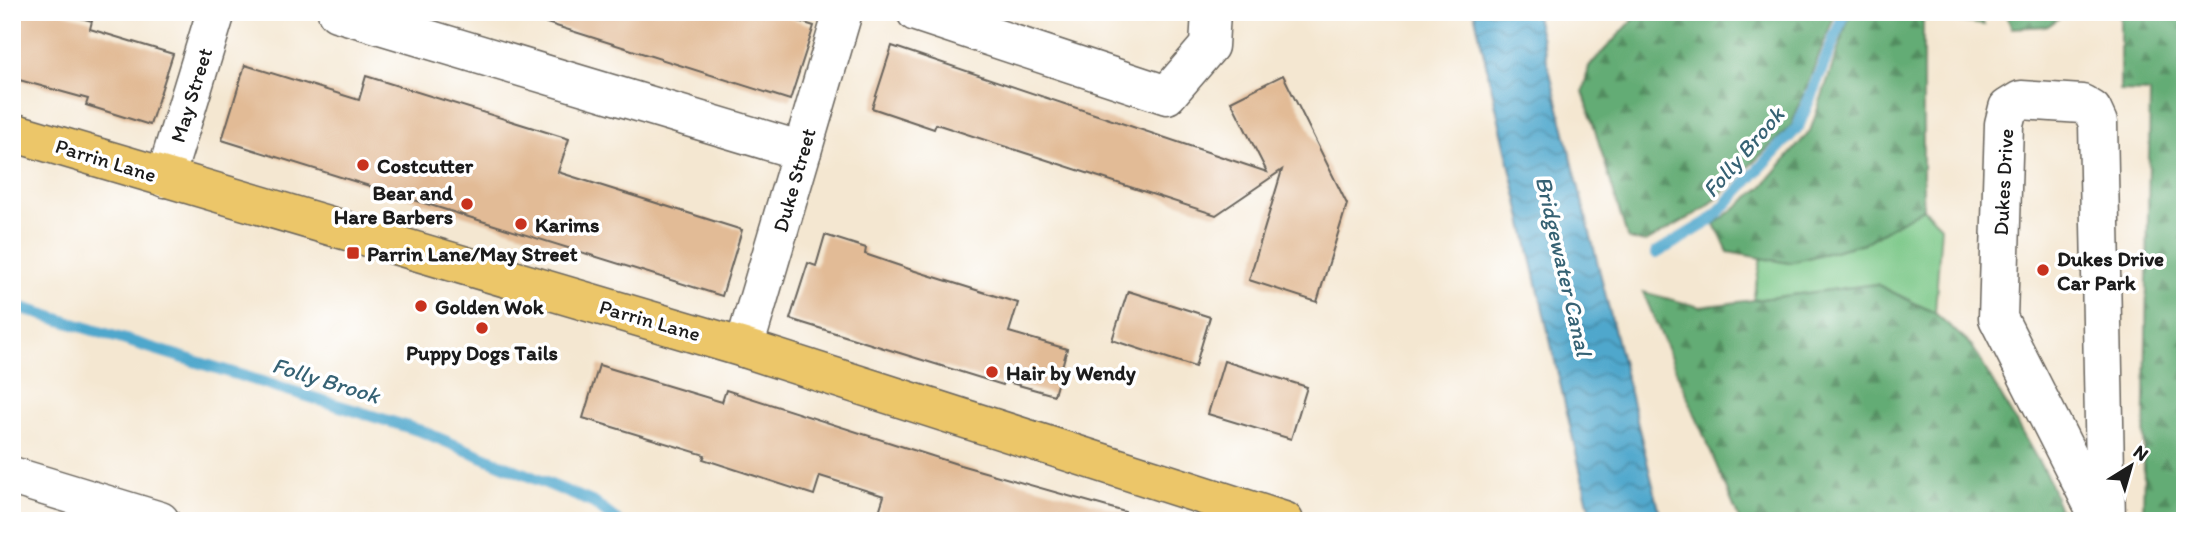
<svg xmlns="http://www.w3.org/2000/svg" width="2197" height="533" font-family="Itim,sans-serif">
<defs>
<pattern id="forest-firs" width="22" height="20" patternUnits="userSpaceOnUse" patternTransform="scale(1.75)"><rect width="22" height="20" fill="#63ac74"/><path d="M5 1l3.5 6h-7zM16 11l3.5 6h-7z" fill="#518b5e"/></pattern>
<pattern id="water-waves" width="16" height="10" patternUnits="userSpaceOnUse" patternTransform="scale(1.75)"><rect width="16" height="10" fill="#4fa7cc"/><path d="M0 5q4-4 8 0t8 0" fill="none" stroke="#4187a5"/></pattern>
</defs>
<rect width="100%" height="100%" fill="#fff"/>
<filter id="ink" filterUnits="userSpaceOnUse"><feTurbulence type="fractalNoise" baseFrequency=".0143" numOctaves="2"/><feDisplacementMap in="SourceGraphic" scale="14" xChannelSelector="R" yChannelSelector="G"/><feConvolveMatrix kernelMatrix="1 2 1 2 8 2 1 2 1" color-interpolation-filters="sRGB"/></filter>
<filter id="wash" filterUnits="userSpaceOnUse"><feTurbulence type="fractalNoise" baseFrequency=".00686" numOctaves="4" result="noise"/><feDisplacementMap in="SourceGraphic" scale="28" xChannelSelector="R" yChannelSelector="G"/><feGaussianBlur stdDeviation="1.57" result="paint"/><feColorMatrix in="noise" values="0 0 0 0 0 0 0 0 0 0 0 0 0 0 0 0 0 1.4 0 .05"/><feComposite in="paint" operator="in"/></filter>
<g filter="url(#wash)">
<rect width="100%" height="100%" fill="#f4e7d1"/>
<g fill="#7ac787" stroke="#4b7252" stroke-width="2">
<path d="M1923,12H1979L1984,25L1924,16Z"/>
<path d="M1923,208L1941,226L1935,313L1876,284L1753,300L1761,258L1789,263L1864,243Z"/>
</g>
<g fill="url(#forest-firs)" stroke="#406448" stroke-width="2">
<path d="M1636,12H1836L1791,126L1706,208L1646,242L1628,239L1583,91L1589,66L1633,20Z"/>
<path d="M1851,12H1923V208L1864,243L1789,263L1728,252L1715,224L1763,186L1810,131Z"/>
<path d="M2004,12H2068L2048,26L2012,28Z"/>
<path d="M2120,12H2185V521H2143L2150,92L2120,91Z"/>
<path d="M1876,284L1935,313L1972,346L2048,478L2064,521H1740L1643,292L1700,307Z"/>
</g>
<path fill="url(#water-waves)" stroke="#366274" stroke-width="2" d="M1474,12H1535L1662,521H1592Z"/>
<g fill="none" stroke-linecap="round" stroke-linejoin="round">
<g stroke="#4fa7cc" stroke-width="12">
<path d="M1656,253L1711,220L1798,127L1845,12"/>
<path d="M12,305L421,431L594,503L617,521"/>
</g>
</g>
<g id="blocks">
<g fill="#e2bb96">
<path d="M12,12H59L92,21L90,29L173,54L150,125L86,105L88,99L12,78Z"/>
<path d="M535,12H770L814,26L790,100L534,19Z"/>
<path d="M892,46L1267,172L1231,101L1283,75L1347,204L1317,302L1249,280L1282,170L1216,215L936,124L934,129L872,108Z"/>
<path d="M245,65L359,100L366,76L569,139L558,172L742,230L722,296L222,140Z"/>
<path d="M825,235L866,248L865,254L912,270L1018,303L1009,332L1067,349L1054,395L1004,381L1003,385L790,319L808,263L816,266Z"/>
<path d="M1128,291L1210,317L1195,367L1112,340Z"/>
<path d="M1224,361L1307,387L1291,439L1208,414Z"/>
<path d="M599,365L722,402L726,390L960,465L1125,512L1124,521H894L878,515L884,496L820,476L814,495L703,459L705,455L583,418Z"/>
</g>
</g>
</g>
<g filter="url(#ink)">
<use href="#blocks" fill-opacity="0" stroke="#68635b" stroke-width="2"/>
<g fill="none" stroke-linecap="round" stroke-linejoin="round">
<g stroke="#68635b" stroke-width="41">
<g id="minor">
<path d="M337,12L802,151"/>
<path d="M916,12L1167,95L1209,46L1211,12"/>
<path d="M165,178L216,12"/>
<path d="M744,348L843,12"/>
<path d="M12,476L160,521"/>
<path d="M2101,521L1998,318L2004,124L2008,108L2021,100L2082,104L2092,110L2098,123L2106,521"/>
</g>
</g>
<g stroke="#68635b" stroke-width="41">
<path id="major" d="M12,132L744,348L1284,521"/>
</g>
<use href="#minor" stroke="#fff" stroke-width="38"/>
<use href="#major" stroke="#ecc669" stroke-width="38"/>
</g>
</g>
<g fill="#c8321e" stroke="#fff" stroke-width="2.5">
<circle cx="363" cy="165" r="7"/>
<circle cx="467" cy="204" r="7"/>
<circle cx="521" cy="224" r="7"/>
<rect x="346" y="246" width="14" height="14" rx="3.5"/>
<circle cx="2043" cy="270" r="7"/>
<circle cx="421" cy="306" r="7"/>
<circle cx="482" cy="328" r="7"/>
<circle cx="992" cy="372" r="7"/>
</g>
<g text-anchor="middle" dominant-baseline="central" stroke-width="7" stroke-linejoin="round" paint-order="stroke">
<g font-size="21" fill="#1c1c1c" stroke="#fff">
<text transform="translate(191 95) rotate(-73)">May Street</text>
<text transform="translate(106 160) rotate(17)">Parrin Lane</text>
<text transform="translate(794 180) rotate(-74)">Duke Street</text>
<text transform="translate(2003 182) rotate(-87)">Dukes Drive</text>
<text transform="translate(650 320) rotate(16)">Parrin Lane</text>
</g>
<g font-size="21" font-weight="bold" fill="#1c1c1c" stroke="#fff" text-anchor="start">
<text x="377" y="165">Costcutter</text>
<text x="453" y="192" text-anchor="end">Bear and<tspan x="453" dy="24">Hare Barbers</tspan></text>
<text x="535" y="224">Karims</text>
<text x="367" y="253">Parrin Lane/May Street</text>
<text x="2057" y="258">Dukes Drive<tspan x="2057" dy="24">Car Park</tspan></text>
<text x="435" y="306">Golden Wok</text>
<text x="482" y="352" text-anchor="middle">Puppy Dogs Tails</text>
<text x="1006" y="372">Hair by Wendy</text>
</g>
<g font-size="23" font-style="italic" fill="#366274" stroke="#fff">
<text transform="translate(1743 152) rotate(-49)">Folly Brook</text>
<text transform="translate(1564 266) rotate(77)">Bridgewater Canal</text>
<text transform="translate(326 380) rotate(17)">Folly Brook</text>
</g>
</g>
<rect width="2197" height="533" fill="none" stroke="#fff" stroke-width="42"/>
<g transform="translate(2131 466) rotate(37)" stroke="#ffffff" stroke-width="5" paint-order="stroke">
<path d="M0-5L12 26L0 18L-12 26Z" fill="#1c1c1c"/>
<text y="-10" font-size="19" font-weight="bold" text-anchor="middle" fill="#1c1c1c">N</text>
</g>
</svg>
